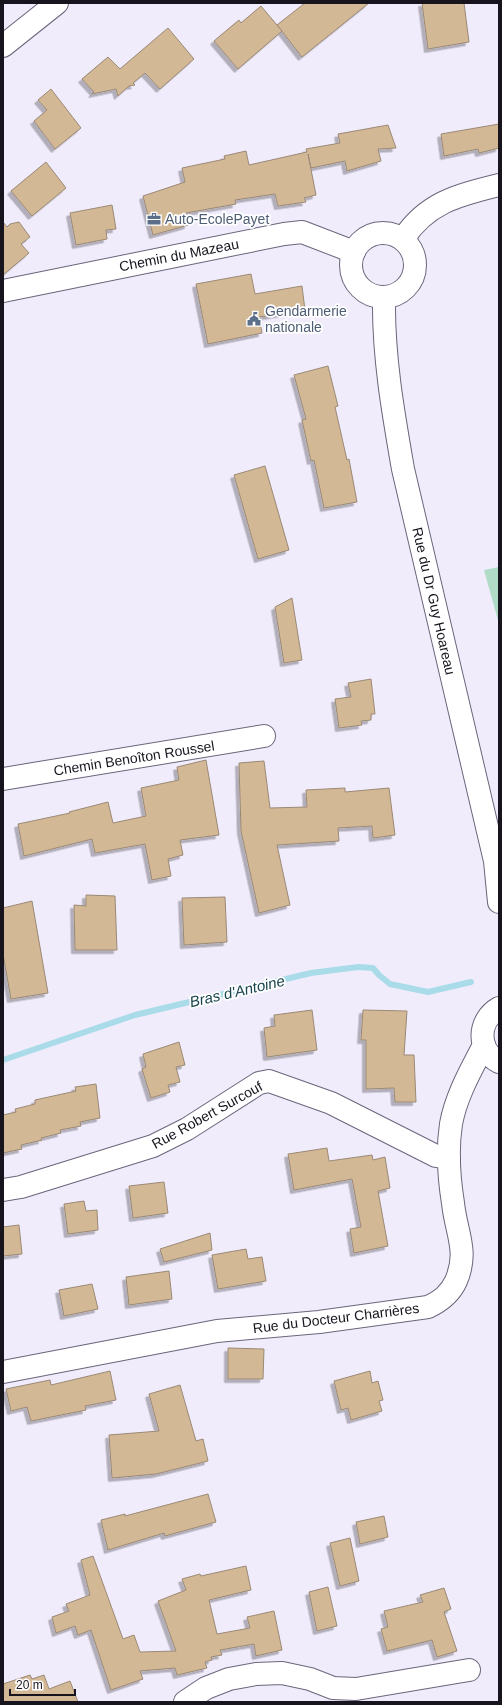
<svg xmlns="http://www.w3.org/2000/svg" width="502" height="1705" font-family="Helvetica,sans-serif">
<defs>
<filter id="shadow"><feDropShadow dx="-3.5" dy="3.5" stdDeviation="0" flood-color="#0004"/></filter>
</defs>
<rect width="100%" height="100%" fill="#f1ecfc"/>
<path fill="#b0dcc7" d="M499,567V624L484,570Z"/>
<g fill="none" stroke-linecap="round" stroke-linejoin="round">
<path stroke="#a9dce8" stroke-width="6" d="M3,1060L135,1015L311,973L358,967L373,968L379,975L390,984L428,992L471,982"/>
</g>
<g fill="#d3b896" stroke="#9a8975" filter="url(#shadow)">
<path d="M305,3H369L302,57L277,25Z"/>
<path d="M422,3H464L469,42L428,49Z"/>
<path d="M261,6L282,31L238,69L214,41L239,20L241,23Z"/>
<path d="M168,28L194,59L160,89L145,73L133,83L135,85L129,86L118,96L116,89L92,94L94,92L82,79L108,57L120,69Z"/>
<path d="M51,89L81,128L55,149L34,121L47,110L38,100Z"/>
<path d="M499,124V148L479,153L478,149L444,156L441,134Z"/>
<path d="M388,125L396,148L378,149L381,161L347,171L345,161L311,168L308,154L316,195L304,198L306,202L278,206L275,194L235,200L236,204L186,213L188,225L153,235L143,196L185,182L182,168L225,159L224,156L246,151L249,165L307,152L306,149L340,143L338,134Z"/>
<path d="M46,162L66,188L32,216L11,191Z"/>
<path d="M112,205L116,229L106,230L107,239L76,245L70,213Z"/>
<path d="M3,222L7,227L10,224L19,222L30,237L21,244L29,253L3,275Z"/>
<path d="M251,274L255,294L302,286L305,310L259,317L262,333L208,344L196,284Z"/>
<path d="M328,366L338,406L335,407L347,460L349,459L357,502L324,508L314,460L311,461L302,420L306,419L294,375Z"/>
<path d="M265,466L289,550L258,559L234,475Z"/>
<path d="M292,598L302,660L284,663L275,607Z"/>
<path d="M371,679L375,714H371V720L361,721L362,725L339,728L335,699L351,697L348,683Z"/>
<path d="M206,760L219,835L180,840L183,855L168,859L171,876L152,880L145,844L95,853L92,839L24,856L18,824L70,813L69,812L108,802L113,823L146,816L141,788L179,780L177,767Z"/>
<path d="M264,761L270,808L307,807L306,790L345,788V792L389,788L395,835L373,838L372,826L338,828L339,841L277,845L290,905L259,913L241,831L239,763Z"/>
<path d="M86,895L115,896L117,950H75L74,905L86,906Z"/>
<path d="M225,897L227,942L184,945L182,898Z"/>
<path d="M32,901L48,993L11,999L3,954V908Z"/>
<path d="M312,1010L317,1050L267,1057L264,1028L275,1026L274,1015Z"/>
<path d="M363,1010L407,1011L404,1055H414L416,1102H395L394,1088L366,1089V1040H361Z"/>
<path d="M179,1042L185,1065L176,1067L180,1082L168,1085L170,1092L151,1098L142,1069L146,1067L143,1054Z"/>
<path d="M96,1084L100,1118L80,1122L81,1126L60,1130L61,1133L41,1138L42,1140L21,1145L22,1149L3,1153V1115L16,1112L15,1109L35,1104V1100L76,1091L75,1087Z"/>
<path d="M327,1148L329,1161L372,1155L373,1160L385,1157L390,1188L378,1191L388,1246L354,1253L350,1229L361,1227L352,1179L294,1190L288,1154Z"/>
<path d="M164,1182L168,1213L133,1218L129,1186Z"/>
<path d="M84,1201L86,1211L97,1210L98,1230L68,1234L64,1204Z"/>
<path d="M19,1225L22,1254L3,1256V1227Z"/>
<path d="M210,1233L212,1250L164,1262L160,1249Z"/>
<path d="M246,1249L248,1259L262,1257L266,1281L218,1289L212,1255Z"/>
<path d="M169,1271L172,1299L129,1305L126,1277Z"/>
<path d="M92,1284L98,1309L64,1316L59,1290Z"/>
<path d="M228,1348L264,1349L263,1379H228Z"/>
<path d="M110,1371L116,1400L85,1406L86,1410L31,1421L27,1407L11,1411L6,1389L50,1380L51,1385Z"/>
<path d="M370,1371L372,1383L378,1381L383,1400L379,1401L382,1411L351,1420L348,1408L341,1410L334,1381Z"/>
<path d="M180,1385L196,1441L203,1439L208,1461L156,1474L112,1478L109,1435L159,1431L149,1394Z"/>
<path d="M208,1494L216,1522L165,1536L164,1533L108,1550L101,1520L125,1514V1516Z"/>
<path d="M384,1516L388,1537L360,1544L356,1522Z"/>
<path d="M350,1538L359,1581L340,1586L330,1543Z"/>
<path d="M93,1556L123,1639L134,1635L140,1652L176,1651L158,1601L186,1590L182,1579L200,1574L201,1576L246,1566L251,1590L209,1600L217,1634L250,1628L247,1617L274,1611L282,1650L256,1656L254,1644L220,1650L222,1655L211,1657L212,1660L205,1662L207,1668L177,1675L175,1668L140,1671L143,1679L111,1690L91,1630L78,1635L75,1626L56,1633L52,1617L69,1611L66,1604L90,1595L81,1560Z"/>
<path d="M328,1587L337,1626L317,1631L309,1592Z"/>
<path d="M444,1588L451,1609L444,1612L457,1651L437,1657L432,1640L387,1651L381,1629L388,1627L384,1611L423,1602L420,1595Z"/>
<path d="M30,1675L32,1679L44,1675L49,1689L70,1681L78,1702H3V1684Z"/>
</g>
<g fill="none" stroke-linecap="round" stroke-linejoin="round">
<g stroke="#6b657b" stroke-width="24">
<g id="minor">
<path d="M3,46L57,3"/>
<circle cx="383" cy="265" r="32"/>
<path d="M403,239C427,202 459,195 499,185"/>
<path d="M3,291L284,234L302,232L354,252"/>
<path d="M384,297C383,355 393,412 403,469L495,861L499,902"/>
<path d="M3,779L264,736"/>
<path d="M499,1008C478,1020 476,1050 499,1062"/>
<path d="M3,1190L21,1187L153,1146L187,1129L259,1083L269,1081L331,1103L436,1156L449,1158"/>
<path d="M3,1372L217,1331L319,1322L428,1307C441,1301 450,1294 456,1281C469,1251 456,1233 453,1203C449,1178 447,1150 451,1124C456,1096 471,1070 484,1045"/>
<path d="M185,1702L206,1688L229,1679L256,1674L282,1673L310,1679L333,1688L356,1689L469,1670"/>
</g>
</g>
<use href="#minor" stroke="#fff" stroke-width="22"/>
</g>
<defs>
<g id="office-bare" transform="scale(1.08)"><path d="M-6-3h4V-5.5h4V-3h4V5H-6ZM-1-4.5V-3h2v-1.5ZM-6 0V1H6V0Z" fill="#5c6f8a" stroke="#fff" stroke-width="2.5" paint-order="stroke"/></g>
<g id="civic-bare" transform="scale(1.08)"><path d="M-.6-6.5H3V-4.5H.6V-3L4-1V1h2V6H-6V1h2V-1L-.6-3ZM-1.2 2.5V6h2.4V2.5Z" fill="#5c6f8a" stroke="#fff" stroke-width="2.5" paint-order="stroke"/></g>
</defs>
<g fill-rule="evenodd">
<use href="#office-bare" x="154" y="219"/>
<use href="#civic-bare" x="254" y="319"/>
</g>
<g text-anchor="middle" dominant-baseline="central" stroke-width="3.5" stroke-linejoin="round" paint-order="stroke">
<g font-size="14" fill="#4e5e75" stroke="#fff" text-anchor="start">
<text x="165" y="219">Auto-EcolePayet</text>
<text x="265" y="311">Gendarmerie<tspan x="265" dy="16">nationale</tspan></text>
</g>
<g font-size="14" fill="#17141d" stroke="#fff">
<text transform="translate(179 255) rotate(-11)">Chemin du Mazeau</text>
<text transform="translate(434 601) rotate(77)">Rue du Dr Guy Hoareau</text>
<text transform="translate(134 758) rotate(-9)">Chemin Benoîton Roussel</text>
<text transform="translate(207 1115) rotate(-29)">Rue Robert Surcouf</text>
<text transform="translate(336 1318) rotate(-7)">Rue du Docteur Charrières</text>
</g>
<g font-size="15" font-style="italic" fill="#18444e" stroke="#fff">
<text transform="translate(237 991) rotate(-13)">Bras d'Antoine</text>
</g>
</g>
<rect width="502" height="1705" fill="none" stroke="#17141d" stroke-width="8"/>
<path d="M10 1689v6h65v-6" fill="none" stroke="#17141d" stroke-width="2"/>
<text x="16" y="1689" font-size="12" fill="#17141d" stroke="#ffffff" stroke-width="3" paint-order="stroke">20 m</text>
</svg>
